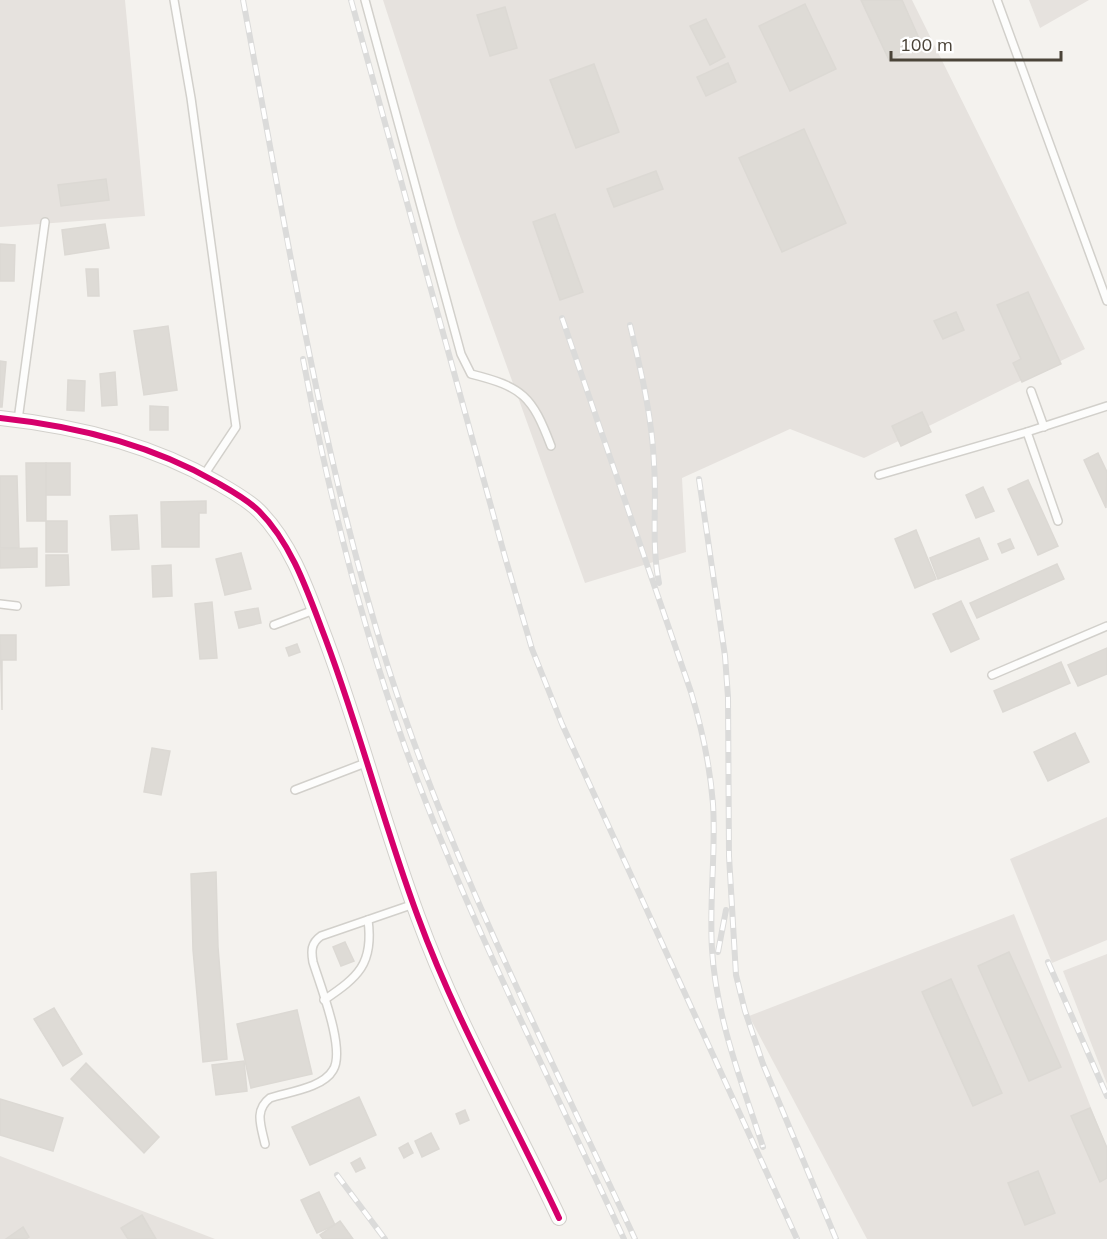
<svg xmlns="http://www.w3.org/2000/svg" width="1107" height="1239" font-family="Mulish,sans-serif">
<rect width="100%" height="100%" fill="#f4f2ee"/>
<g fill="#e6e2de">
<path d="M0,0H125L145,216L0,227Z"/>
<path d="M383,0H912L1085,349L864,458L790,429L682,478L686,552L585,583L457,228Z"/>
<path d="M1029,0H1089L1040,28Z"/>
<path d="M1107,817V940L1052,963L1010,859Z"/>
<path d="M1014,914L1107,1148V1239H867L749,1016Z"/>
<path d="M1107,954V1084L1063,971Z"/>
<path d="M0,1156L215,1239H0Z"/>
</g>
<g fill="#dedbd6" stroke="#dcd9d4" stroke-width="1.5">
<path d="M861,0H902L922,45L889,60Z"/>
<path d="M805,4L836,69L790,91L759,26Z"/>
<path d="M505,7L517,48L490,56L477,15Z"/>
<path d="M706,19L725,57L710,65L690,26Z"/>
<path d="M728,63L736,82L706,96L697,77Z"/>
<path d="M594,64L619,132L576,148L550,80Z"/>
<path d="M804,129L846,223L782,252L739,158Z"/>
<path d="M656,171L663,189L614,207L607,189Z"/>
<path d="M106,179L109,200L61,206L58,185Z"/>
<path d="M555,214L583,292L560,300L533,222Z"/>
<path d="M105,224L109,248L65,255L62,230Z"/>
<path d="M0,244L15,245L14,281H0Z"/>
<path d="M86,269H98L99,296H88Z"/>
<path d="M1028,292L1061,364L1022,382L1013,363L1021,359L997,305Z"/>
<path d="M956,312L964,330L943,339L934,321Z"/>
<path d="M168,326L177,390L144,395L134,331Z"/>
<path d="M0,361L6,362L2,407H0Z"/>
<path d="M115,372L117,405L102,406L100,374Z"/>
<path d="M68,380L85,381L84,411L67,410Z"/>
<path d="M150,406L168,407V430H150Z"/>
<path d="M922,412L931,432L901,446L892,426Z"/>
<path d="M1098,453L1107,472L1106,508L1084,460Z"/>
<path d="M26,463H46V521H27Z"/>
<rect x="46" y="463" width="24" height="32"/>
<path d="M0,476H17L19,548H0Z"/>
<path d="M1028,480L1058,546L1038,555L1008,489Z"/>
<path d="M983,487L994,511L976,518L966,495Z"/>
<path d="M206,501V513H199V547H162L161,502Z"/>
<path d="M137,515L139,549L112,550L110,516Z"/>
<rect x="46" y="521" width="21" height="31"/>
<path d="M916,530L936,579L915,588L895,539Z"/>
<path d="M979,538L988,559L938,579L930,558Z"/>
<path d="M1010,539L1014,548L1002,553L998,544Z"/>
<path d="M37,548V567L0,568V549Z"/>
<path d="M241,553L251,589L225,595L216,559Z"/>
<path d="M46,555H68L69,585L46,586Z"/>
<path d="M1057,564L1064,579L977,618L970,603Z"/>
<path d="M171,565L172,596L153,597L152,566Z"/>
<path d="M961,601L979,639L951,652L933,614Z"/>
<path d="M212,602L217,658L200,659L195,604Z"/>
<path d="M258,608L261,623L239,628L235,612Z"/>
<path d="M0,635H16V660H2V710Z"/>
<path d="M297,644L300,652L289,656L286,648Z"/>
<path d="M1107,648V674L1078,686L1068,665Z"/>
<path d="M1061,662L1070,683L1003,712L994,691Z"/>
<path d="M1075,733L1089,762L1048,781L1034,752Z"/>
<path d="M152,748L170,751L161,795L144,792Z"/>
<path d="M216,872L218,947L227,1059L203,1062L193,950L191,874Z"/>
<path d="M345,942L354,961L341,966L333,947Z"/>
<path d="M1009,952L1061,1067L1029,1081L978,966Z"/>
<path d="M951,979L1002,1093L973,1106L922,992Z"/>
<path d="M54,1008L82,1054L63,1066L34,1019Z"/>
<path d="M297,1010L312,1074L251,1088L237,1024Z"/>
<path d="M244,1061L247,1091L216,1095L212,1065Z"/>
<path d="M86,1063L159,1137L144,1153L71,1079Z"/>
<path d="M359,1097L376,1135L310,1165L292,1127Z"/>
<path d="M0,1099L63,1118L53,1151L0,1135Z"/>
<path d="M1090,1108L1107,1148V1178L1100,1182L1071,1116Z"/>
<path d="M465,1110L469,1120L460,1124L456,1114Z"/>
<path d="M431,1133L439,1149L422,1157L415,1141Z"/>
<path d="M408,1143L413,1153L404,1158L399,1148Z"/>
<path d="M360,1158L365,1168L356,1172L351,1163Z"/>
<path d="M1038,1171L1055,1213L1025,1225L1008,1183Z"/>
<path d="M319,1192L335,1225L317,1233L301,1200Z"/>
<path d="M142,1215L156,1239H128L121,1228Z"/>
<path d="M340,1221L353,1239H323L320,1235Z"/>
<path d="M23,1227L29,1237L26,1239H6Z"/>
</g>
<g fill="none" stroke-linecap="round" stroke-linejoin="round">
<g stroke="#d2d0cb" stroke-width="10">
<g id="service">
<path d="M174,0L191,98L236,427L204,475"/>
<path d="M365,0L461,354L471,374C523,387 532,396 551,446"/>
<path d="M997,0L1107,301"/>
<path d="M1031,391L1044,427"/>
<path d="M18,420L45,222"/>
<path d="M879,475L1027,432"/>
<path d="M1058,521L1027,432L1107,406"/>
<path d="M0,604L17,606"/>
<path d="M274,625L314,610"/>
<path d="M992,675L1107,626"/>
<path d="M295,790L368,762"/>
<path d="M324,1000C358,977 374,964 368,920"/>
<path d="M265,1144C261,1126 254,1110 270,1098C288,1092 323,1088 333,1070C346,1050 320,985 313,962C311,951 311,943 321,936L414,904"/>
</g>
</g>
<g stroke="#d2d0cb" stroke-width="16">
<path id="minor" d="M0,418C75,426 150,444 216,482C230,490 247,499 259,511C290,542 306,587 321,627C358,722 382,821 418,917C456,1021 512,1118 559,1218"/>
</g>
<use href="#service" stroke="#fdfdfc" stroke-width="7"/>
<use href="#minor" stroke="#fdfdfc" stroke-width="14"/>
<g stroke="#dbdbda" stroke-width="6">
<g id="rail">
<path d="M243,0C285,221 320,453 388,667C451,864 548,1051 635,1239"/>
<path d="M351,0L505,557L532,649L562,724L797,1239"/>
<path d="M562,318L691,692C702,729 710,765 713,804C716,852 709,901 712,949C716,1018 742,1083 763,1147"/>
<path d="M630,325C641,371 652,416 654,464C657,504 651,543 659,583"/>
<path d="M303,359C328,491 360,621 405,747C466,915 549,1077 624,1239"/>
<path d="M699,479L725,656L728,697L729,856L736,975L745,1011L763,1064L836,1239"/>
<path d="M718,952L726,910"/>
<path d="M1048,962L1107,1096"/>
<path d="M337,1175L385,1239"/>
</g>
</g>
<use href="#rail" stroke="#fff" stroke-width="4" stroke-dasharray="11" stroke-linecap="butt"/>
<g stroke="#fff" stroke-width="10">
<path id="cycleway" d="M0,418C75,426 150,444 216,482C230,490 247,499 259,511C290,542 306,587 321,627C358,722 382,821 418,917C456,1021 512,1118 559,1218"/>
</g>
<use href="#cycleway" stroke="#d6006c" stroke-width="6"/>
</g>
<path d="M891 51v9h170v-9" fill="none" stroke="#4b4439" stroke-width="3"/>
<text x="900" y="51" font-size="18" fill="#4b4439" stroke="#ffffff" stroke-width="4.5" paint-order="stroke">100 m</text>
</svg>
